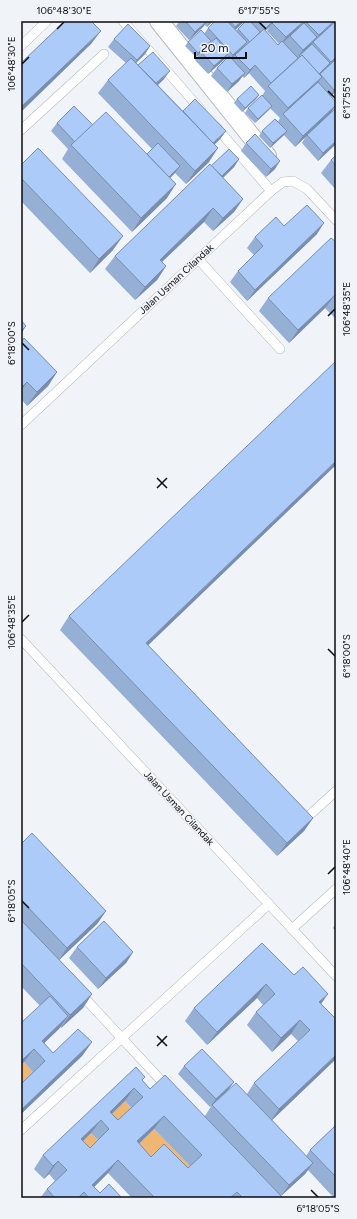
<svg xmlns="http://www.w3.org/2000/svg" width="357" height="1219" font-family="Figtree,sans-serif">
<rect width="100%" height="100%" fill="#f0f3f7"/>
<g fill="#f0b674">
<path d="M24,1062L35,1074L21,1088V1065Z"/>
<path d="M125,1101L133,1111L109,1134L100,1125Z"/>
<path d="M154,1129L192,1168L179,1182L127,1155Z"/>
<path d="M91,1133L100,1142L80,1161L72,1152Z"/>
</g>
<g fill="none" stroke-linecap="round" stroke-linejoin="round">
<g stroke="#b8bbbf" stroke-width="10">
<g id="service">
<path d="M123,21L201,110"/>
<path d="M21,46L47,21"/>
<path d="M216,127L271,191"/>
<path d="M21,130L104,54"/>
<path d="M198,259L280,349"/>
<path d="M21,425L271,191L283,182L293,181L307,189L336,220"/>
<path d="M21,639L336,976"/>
<path d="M304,820L336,791"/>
<path d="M292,929L336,889"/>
<path d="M79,992L168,1088"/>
<path d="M21,1130L269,904"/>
</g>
</g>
<g stroke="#b8bbbf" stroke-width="20">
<path id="minor" d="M159,21L267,156"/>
</g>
<use href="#service" stroke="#fff" stroke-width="9"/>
<use href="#minor" stroke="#fff" stroke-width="18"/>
</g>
<g fill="#95afd5" fill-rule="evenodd">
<path d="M180,21H213L207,27L205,25L203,27L189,40L176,26Z"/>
<path d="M215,21H245L235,30L236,31L246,21H335L332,24L336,91L331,96L336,102V106L331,113L336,144L318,161L302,143L306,136L295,147L284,135L270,148L259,136L262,131L278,122L280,118L270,108L255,123L245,113L248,108L262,96L265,91L249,73L244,78L242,76L239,81L227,92L211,76L217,68L225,60L224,59L208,74L195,60L200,53L196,57L185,46L188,42L204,34L208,28ZM269,27L267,31L279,44L278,45L265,31Z"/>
<path d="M114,39L150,46L145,54L136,63L138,65L164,79L158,85L183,111L226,131L220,139L215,144L209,162L186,184L175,173L170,178L167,198L132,232L62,159L68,149L51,131L57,123L93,125L147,154L152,149L98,93L108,80L126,63L108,47Z"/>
<path d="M259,95L256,99L242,112L234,103L237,99Z"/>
<path d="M246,143L275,169L266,177L241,151Z"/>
<path d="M336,155V190L321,173L331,160Z"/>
<path d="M239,159L234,167L223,178L243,199L234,212L213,231L204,222L162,262L166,266L157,280L135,300L105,269L115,256L211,166Z"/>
<path d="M21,165L113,250L90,273L21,201Z"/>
<path d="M284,226L317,234L247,301L230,282L238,271L254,255L247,248L255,237Z"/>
<path d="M336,242V319L325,308L289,343L259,311L268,298Z"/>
<path d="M21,342L57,372L48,386L27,406L21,399Z"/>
<path d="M69,616L148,645L313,818L304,831L277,856L60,630Z"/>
<path d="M21,844L106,911L97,924L59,960L92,994L83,1008L61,1028L60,1027L44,1043L53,1053L92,1042L82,1056L21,1114V1084L33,1072L24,1062L21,1065V1023L40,1006L21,986Z"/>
<path d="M336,923V931L333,928Z"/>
<path d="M262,943L321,1004L336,1059L272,1120L306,1156L310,1150L336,1125V1198H334L308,1170L305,1174L281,1196L283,1198H132L108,1173L94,1187L100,1193L122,1198H40L47,1189L55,1181L49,1174L44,1179L34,1169L43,1155L143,1081L150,1089L205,1116L212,1105L247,1094L254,1083L298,1041L291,1034L272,1052L247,1025L256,1012L263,1005L257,998L207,1045L185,1021L194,1008ZM125,1101L131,1108L118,1120L112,1114ZM154,1129L190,1166L188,1168L151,1157L139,1144ZM91,1133L98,1140L90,1148L83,1141Z"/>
<path d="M77,947L133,952L126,963L98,989L69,958Z"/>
<path d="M184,1066L234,1082L228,1090L210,1107L178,1074Z"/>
</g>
<g fill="#798eae">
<path d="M207,21L203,27L189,40L195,32Z"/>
<path d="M211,21H213L207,27Z"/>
<path d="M242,21H245L230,35L235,27Z"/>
<path d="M273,21H276L272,23L269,27L260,36L266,28Z"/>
<path d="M335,21L330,28L313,43L319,35Z"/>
<path d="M303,22L297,30L280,45L286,37Z"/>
<path d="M101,31L91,44L21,112V107Z"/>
<path d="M317,37L310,47L299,56L297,58L303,50Z"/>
<path d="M211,41L208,46L196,57L198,53Z"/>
<path d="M247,42L241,50L235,55L228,63L233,55Z"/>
<path d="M150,46L145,54L131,68L137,60Z"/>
<path d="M229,53L223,61L208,74L214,66Z"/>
<path d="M336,57V60L325,70L331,62Z"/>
<path d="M330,63L324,71L320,75H317Z"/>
<path d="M255,65L249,73L244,78L250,70Z"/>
<path d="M170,71L164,79L148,94L154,86Z"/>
<path d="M245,73L239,81L227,92L232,84Z"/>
<path d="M322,77L314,88L283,114L288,108Z"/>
<path d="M336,88V91L329,98L334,90Z"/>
<path d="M259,95L256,99L242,112L245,108Z"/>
<path d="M336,105L330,114L295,147L303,136Z"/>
<path d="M272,106L269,110L255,123L258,119Z"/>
<path d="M226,131L220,139L207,152L212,144Z"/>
<path d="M287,131L284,135L270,148L273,143Z"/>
<path d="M336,141V144L318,161L323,153Z"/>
<path d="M218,148L209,162L186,184L195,171Z"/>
<path d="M239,159L234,167L211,189L217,181Z"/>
<path d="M280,161L275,169L266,177L271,169Z"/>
<path d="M180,166L174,174L159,189L164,181Z"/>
<path d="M176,184L167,198L132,232L141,218Z"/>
<path d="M243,199L234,212L213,231L223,218Z"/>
<path d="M213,208L204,222L150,273L160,260Z"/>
<path d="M324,223L317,234L247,301L255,290Z"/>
<path d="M123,236L113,250L90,273L99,259Z"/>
<path d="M166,266L157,280L135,300L145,287Z"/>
<path d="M335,295L325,308L289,343L298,330Z"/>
<path d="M26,326L21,334V331Z"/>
<path d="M57,372L48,386L27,406L37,392Z"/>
<path d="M27,382L21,391V388Z"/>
<path d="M336,461V465L136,657L146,643Z"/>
<path d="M313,818L304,831L277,856L287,843Z"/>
<path d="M106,911L97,924L58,961L67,948Z"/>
<path d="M133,952L126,963L98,989L106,978Z"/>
<path d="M266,984L257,998L207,1045L217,1032Z"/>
<path d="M92,994L83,1008L61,1028L70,1015Z"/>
<path d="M328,994L319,1007V1002Z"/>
<path d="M68,1016L59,1029L36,1051L42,1041Z"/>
<path d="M300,1020L291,1034L272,1052L281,1038Z"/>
<path d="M92,1042L82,1056L21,1114V1110Z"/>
<path d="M34,1049L24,1062L21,1065V1061Z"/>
<path d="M336,1055V1059L270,1122L279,1109Z"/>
<path d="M234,1082L228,1090L210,1107L216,1099Z"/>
<path d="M134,1088L125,1101L103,1122L110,1112Z"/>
<path d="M164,1116L154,1129L127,1155L137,1141Z"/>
<path d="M101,1120L91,1133L72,1152L81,1139Z"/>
<path d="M118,1160L108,1173L86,1195L92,1185Z"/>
<path d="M58,1161L49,1174L44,1179L53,1166Z"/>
<path d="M313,1163L305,1174L281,1196L289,1185Z"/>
</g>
<g fill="#adcbf8" stroke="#798eae" fill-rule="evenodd">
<path d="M65,21H91L101,31L21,107V63Z"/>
<path d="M185,21H207L195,32Z"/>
<path d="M215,21H227L247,42L233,55L208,28Z"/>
<path d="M230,21H242L235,27Z"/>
<path d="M246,21H250L260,32L250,42L238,29Z"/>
<path d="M259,21H273L266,28Z"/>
<path d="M274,21H302L303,22L286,37L272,23Z"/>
<path d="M307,21H334L319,35L306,22Z"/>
<path d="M336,21V57L331,62L313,42Z"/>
<path d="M304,23L317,37L303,50L290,36Z"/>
<path d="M128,24L150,46L137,60L114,39Z"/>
<path d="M264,29L278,45L282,41L298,58L271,83L255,65L250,70L235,55Z"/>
<path d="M201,30L211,41L198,53L188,42Z"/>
<path d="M216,38L229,53L214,66L201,52Z"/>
<path d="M312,44L330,63L319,74L302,55L300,57L299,56Z"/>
<path d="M153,52L170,71L156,83L138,65Z"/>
<path d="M302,55L322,77L288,108L268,86Z"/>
<path d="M229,56L245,73L232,84L217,68Z"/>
<path d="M131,58L218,148L195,171L108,80Z"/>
<path d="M336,59V88L334,90L320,74Z"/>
<path d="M318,82L336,102V105L303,136L283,114Z"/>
<path d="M251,86L259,95L245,108L237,99Z"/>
<path d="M262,95L272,106L258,119L248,108Z"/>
<path d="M195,99L226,131L213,143L183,111Z"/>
<path d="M74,106L93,125L75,142L57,123Z"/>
<path d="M336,108V141L323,153L307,135Z"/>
<path d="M106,112L176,184L141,218L71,145Z"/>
<path d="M275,119L287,131L273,143L262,131Z"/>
<path d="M255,134L280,161L271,169L246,143Z"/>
<path d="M158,143L180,166L169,177L147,154Z"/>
<path d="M38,148L123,236L99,259L21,178V165Z"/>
<path d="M229,149L239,159L222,176L211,166Z"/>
<path d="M336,155V166L331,160Z"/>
<path d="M210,164L243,199L223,218L213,208L160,260L166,266L145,287L115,256Z"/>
<path d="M307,205L324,223L255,290L238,271L263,246L255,237L276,217L284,226Z"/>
<path d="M331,238L336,242V296L335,295L298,330L268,298Z"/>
<path d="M21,320L26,326L21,331Z"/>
<path d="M24,338L57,372L37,392L27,382L21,388V342Z"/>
<path d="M336,361V461L146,643L313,818L287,843L69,616Z"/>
<path d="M32,833L106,911L67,948L21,900V844Z"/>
<path d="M21,920L92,994L70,1015L21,963Z"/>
<path d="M104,921L133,952L106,978L77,947Z"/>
<path d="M262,943L294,975L303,967L328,994L319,1002L336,1019V1055L279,1109L254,1083L310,1030L300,1020L281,1038L256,1012L275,994L266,984L217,1032L194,1008Z"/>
<path d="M50,996L68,1016L42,1041L53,1053L78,1029L92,1042L21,1110V1084L45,1061L34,1049L21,1061V1023Z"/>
<path d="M202,1049L234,1082L216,1099L184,1066Z"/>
<path d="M136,1067L145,1077L142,1080L150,1089L165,1075L283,1198H243L237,1192L230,1198H155L118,1160L92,1185L100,1193L109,1184L122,1198H89L84,1192L78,1198H55L47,1189L67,1170L58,1161L53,1166L43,1155ZM134,1088L143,1097L118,1120L110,1112ZM164,1116L202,1155L188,1168L164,1144L151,1157L137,1141ZM101,1120L109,1129L90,1148L81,1139Z"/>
<path d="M236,1083L313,1163L289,1185L212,1105Z"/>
<path d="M336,1125V1177L310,1150Z"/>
</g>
<path fill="none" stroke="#0c0d0e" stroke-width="1.5" d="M259,22L266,29M57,29L64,22M22,64L29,57M328,91L335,98M328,316L335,309M22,343L29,350M157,478L167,488M157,488L167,478M22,622L29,615M328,649L335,656M328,874L335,867M22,901L29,908M157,1036L167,1046M157,1046L167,1036M311,1190L318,1197"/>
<g text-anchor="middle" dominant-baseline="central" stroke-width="3" stroke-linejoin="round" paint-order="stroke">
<g font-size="10" fill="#0c0d0e" stroke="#f0f3f7">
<text transform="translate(176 279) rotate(-43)">Jalan Usman Cilandak</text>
<text transform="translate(179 808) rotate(47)">Jalan Usman Cilandak</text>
</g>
</g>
<rect width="357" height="1219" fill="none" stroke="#f0f3f7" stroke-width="44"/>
<path d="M195 52v6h51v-6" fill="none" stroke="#0c0d0e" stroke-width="2"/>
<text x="201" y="52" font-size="12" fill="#0c0d0e" stroke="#f0f3f7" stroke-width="3" paint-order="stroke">20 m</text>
<rect x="22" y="22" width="313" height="1175" fill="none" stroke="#0c0d0e" stroke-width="1.5"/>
<g font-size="10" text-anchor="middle" fill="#0c0d0e">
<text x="64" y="14">106°48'30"E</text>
<text x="259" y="14">6°17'55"S</text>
<text transform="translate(11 64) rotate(-90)" y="4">106°48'30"E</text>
<text transform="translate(346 98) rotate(-90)" y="4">6°17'55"S</text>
<text transform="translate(346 309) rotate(-90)" y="4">106°48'35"E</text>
<text transform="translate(11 343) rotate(-90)" y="4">6°18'00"S</text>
<text transform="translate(11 622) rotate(-90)" y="4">106°48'35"E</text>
<text transform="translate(346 656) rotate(-90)" y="4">6°18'00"S</text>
<text transform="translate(346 867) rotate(-90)" y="4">106°48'40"E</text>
<text transform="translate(11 901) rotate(-90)" y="4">6°18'05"S</text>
<text x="318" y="1212">6°18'05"S</text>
</g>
</svg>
